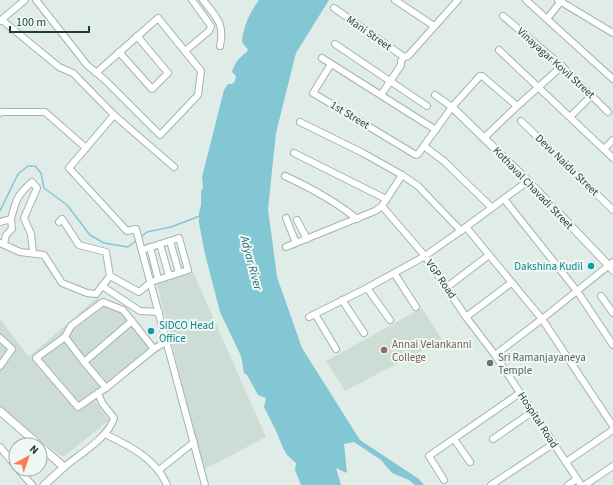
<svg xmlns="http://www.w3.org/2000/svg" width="613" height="485" font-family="'Source Sans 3',sans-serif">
<rect width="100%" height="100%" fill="#e0ece7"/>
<g fill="#cedcd6">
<path d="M193,272L266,437L203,470L157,284Z"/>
<path d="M97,298L122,307L160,350L95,401L109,420L65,456H61L0,406V319L29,357Z"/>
<path d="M422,308L442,340L345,391L326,361Z"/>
</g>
<path fill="#84c7d4" d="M259,0H329L296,53L276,133L268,209L277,277L302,348L360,440L419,479L424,485H415L409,480L392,473L381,460L354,442L344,444L347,473L336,468L341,485H301L295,470L296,463L287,455L283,448L277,433L264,407L266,398L258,395L247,375L244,373L241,356L220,312L205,254L199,223V213L201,205V191L203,188L202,177L224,90L228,84H232L235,81L236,76L232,72C234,66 236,61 241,57C244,54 246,53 248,50L242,42C243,27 250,12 259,0Z"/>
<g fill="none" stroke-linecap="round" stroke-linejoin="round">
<g stroke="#84c7d4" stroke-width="1.5">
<path d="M0,211L18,174L28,166H35L41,173L44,188L67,205L90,235L104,243L128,247L137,240"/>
<path d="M140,238L147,232L171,227L200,216"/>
</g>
<g stroke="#a2b4ae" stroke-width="8">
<g id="minor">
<path d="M36,0L87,65L105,80L160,135L198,95L201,71L158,18L96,73"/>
<path d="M203,0C216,17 225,23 220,46"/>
<path d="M395,0L434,26"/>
<path d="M526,0L613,79"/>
<path d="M558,0L613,33"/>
<path d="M334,8L404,57"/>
<path d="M503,16L562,66L608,112"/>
<path d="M547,19L562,0"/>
<path d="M2,20L59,67L73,73L114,115L174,167"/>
<path d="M0,21L25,0"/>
<path d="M335,44L427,106"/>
<path d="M499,50L613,158"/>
<path d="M185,51L209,31L211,26L192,0"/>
<path d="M119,52L152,89L168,73L137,36"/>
<path d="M322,58L436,130"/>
<path d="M331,64L313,93L416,155L418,154L452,107L480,76H482L517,106"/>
<path d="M381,95L401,65V61L404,57L408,56L458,0"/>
<path d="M435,95L452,107"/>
<path d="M0,113L2,112H45L86,148"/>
<path d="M114,115L69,168L127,231L136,229L205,485"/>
<path d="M570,117L592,95"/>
<path d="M521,121L613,210"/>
<path d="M300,122L363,153L402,175L418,186L461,231"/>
<path d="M484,138L513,110L562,66"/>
<path d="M424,146L445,162L492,208"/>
<path d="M604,149L613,140"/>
<path d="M294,153L386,199"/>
<path d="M285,176C311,188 335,201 357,219"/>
<path d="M504,199L577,291L613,345"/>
<path d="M382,206L425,256L466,317L495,355L581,485"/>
<path d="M286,218L296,243"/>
<path d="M297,220L307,239"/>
<path d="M0,222L11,219C16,200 17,195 32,182L37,188L24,218L31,234L33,253"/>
<path d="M466,227L542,319L613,426"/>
<path d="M170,241L179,273"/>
<path d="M0,243L20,252L44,255L62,283L87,293L96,294L110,276L106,252L79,245L62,219L59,222"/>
<path d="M4,244L6,235L12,229L11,219"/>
<path d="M160,244L169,276"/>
<path d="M150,247L158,279"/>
<path d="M286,247L375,211L382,206L402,175"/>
<path d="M394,273L416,307"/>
<path d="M110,276L139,292L151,282L188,270L179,238L142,250"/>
<path d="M102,286L140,311L159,312"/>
<path d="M447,287L489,255"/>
<path d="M367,288L390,320"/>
<path d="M601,296L613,313"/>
<path d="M342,300L364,333"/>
<path d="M315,314L336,349"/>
<path d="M309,317L367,288L425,256L466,227L528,181"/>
<path d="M466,317L511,283"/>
<path d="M65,337L71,326L103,302L123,310L154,349"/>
<path d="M0,338L12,349L0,366"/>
<path d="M495,355L542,319L613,262"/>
<path d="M84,362L132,321"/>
<path d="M98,393L78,407L36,358L65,337L84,362L106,388"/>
<path d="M105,434C130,446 156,459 167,485"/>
<path d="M454,439L470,462"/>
<path d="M493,439L532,412"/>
<path d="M0,447L16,466"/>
<path d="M566,462L613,430"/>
<path d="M64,467C80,454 108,438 114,418L102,403L98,393L106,388L154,349L167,341"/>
<path d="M18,469L32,485"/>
<path d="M159,470L194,442"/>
<path d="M444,480L429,456L520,393"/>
<path d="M491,485L553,444"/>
<path d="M568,485L577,479"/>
<path d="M585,485L613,466"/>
</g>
</g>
<g stroke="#a2b4ae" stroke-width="9">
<g id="tertiary">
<path d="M452,107L528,181L613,270"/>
<path d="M0,411L39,445"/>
<path d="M40,446L64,467L44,485"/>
</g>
</g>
<use href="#minor" stroke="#fff" stroke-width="6"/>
<use href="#tertiary" stroke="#fff" stroke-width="7"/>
</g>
<g fill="#0f9aa8" stroke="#f0f8f4" stroke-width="1.5">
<circle cx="591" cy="266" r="4"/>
<circle cx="151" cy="331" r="4"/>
</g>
<circle fill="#8d6e63" stroke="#f0f8f4" stroke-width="1.5" cx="384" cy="350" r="4"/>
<circle fill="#6b7280" stroke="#f0f8f4" stroke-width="1.5" cx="490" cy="363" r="4"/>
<g text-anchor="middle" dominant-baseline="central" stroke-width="4" stroke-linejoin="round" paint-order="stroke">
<g font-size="11" fill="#1f3d35" stroke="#f0f8f4">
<text transform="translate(369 33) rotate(35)">Mani Street</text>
<text transform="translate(556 63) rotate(42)">Vinayagar Kovil Street</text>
<text transform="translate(350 115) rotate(31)">1st Street</text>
<text transform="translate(567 165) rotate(44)">Devu Naidu Street</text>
<text transform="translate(533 188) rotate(46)">Kothaval Chavadi Street</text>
<text transform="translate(441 279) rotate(55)">VGP Road</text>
<text transform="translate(538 420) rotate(57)">Hospital Road</text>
</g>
<g font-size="11" fill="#0d838f" stroke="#f0f8f4" text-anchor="end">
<text x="583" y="266">Dakshina Kudil</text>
<text x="159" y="325" text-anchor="start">SIDCO Head<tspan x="159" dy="13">Office</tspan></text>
</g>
<g font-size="11" fill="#785e54" stroke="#f0f8f4" text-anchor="start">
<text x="392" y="344">Annai Velankanni<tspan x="392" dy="13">College</tspan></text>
</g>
<g font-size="11" fill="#5b616d" stroke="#f0f8f4" text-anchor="start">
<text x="498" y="357">Sri Ramanjayaneya<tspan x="498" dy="13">Temple</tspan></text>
</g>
<g font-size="12" font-style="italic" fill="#16697c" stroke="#f0f8f4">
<text transform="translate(251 263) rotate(75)">Adyar River</text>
</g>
</g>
<g transform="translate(28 457) rotate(40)"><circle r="19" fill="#f0f8f4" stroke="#9cada8"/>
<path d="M0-3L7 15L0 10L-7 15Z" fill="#fa7c4f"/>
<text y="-6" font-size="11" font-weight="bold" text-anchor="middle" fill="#1f3d35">N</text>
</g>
<path d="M10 26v6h79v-6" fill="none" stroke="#1f3d35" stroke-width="2"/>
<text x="16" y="26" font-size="12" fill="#1f3d35" stroke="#f0f8f4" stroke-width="3" paint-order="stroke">100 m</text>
</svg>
